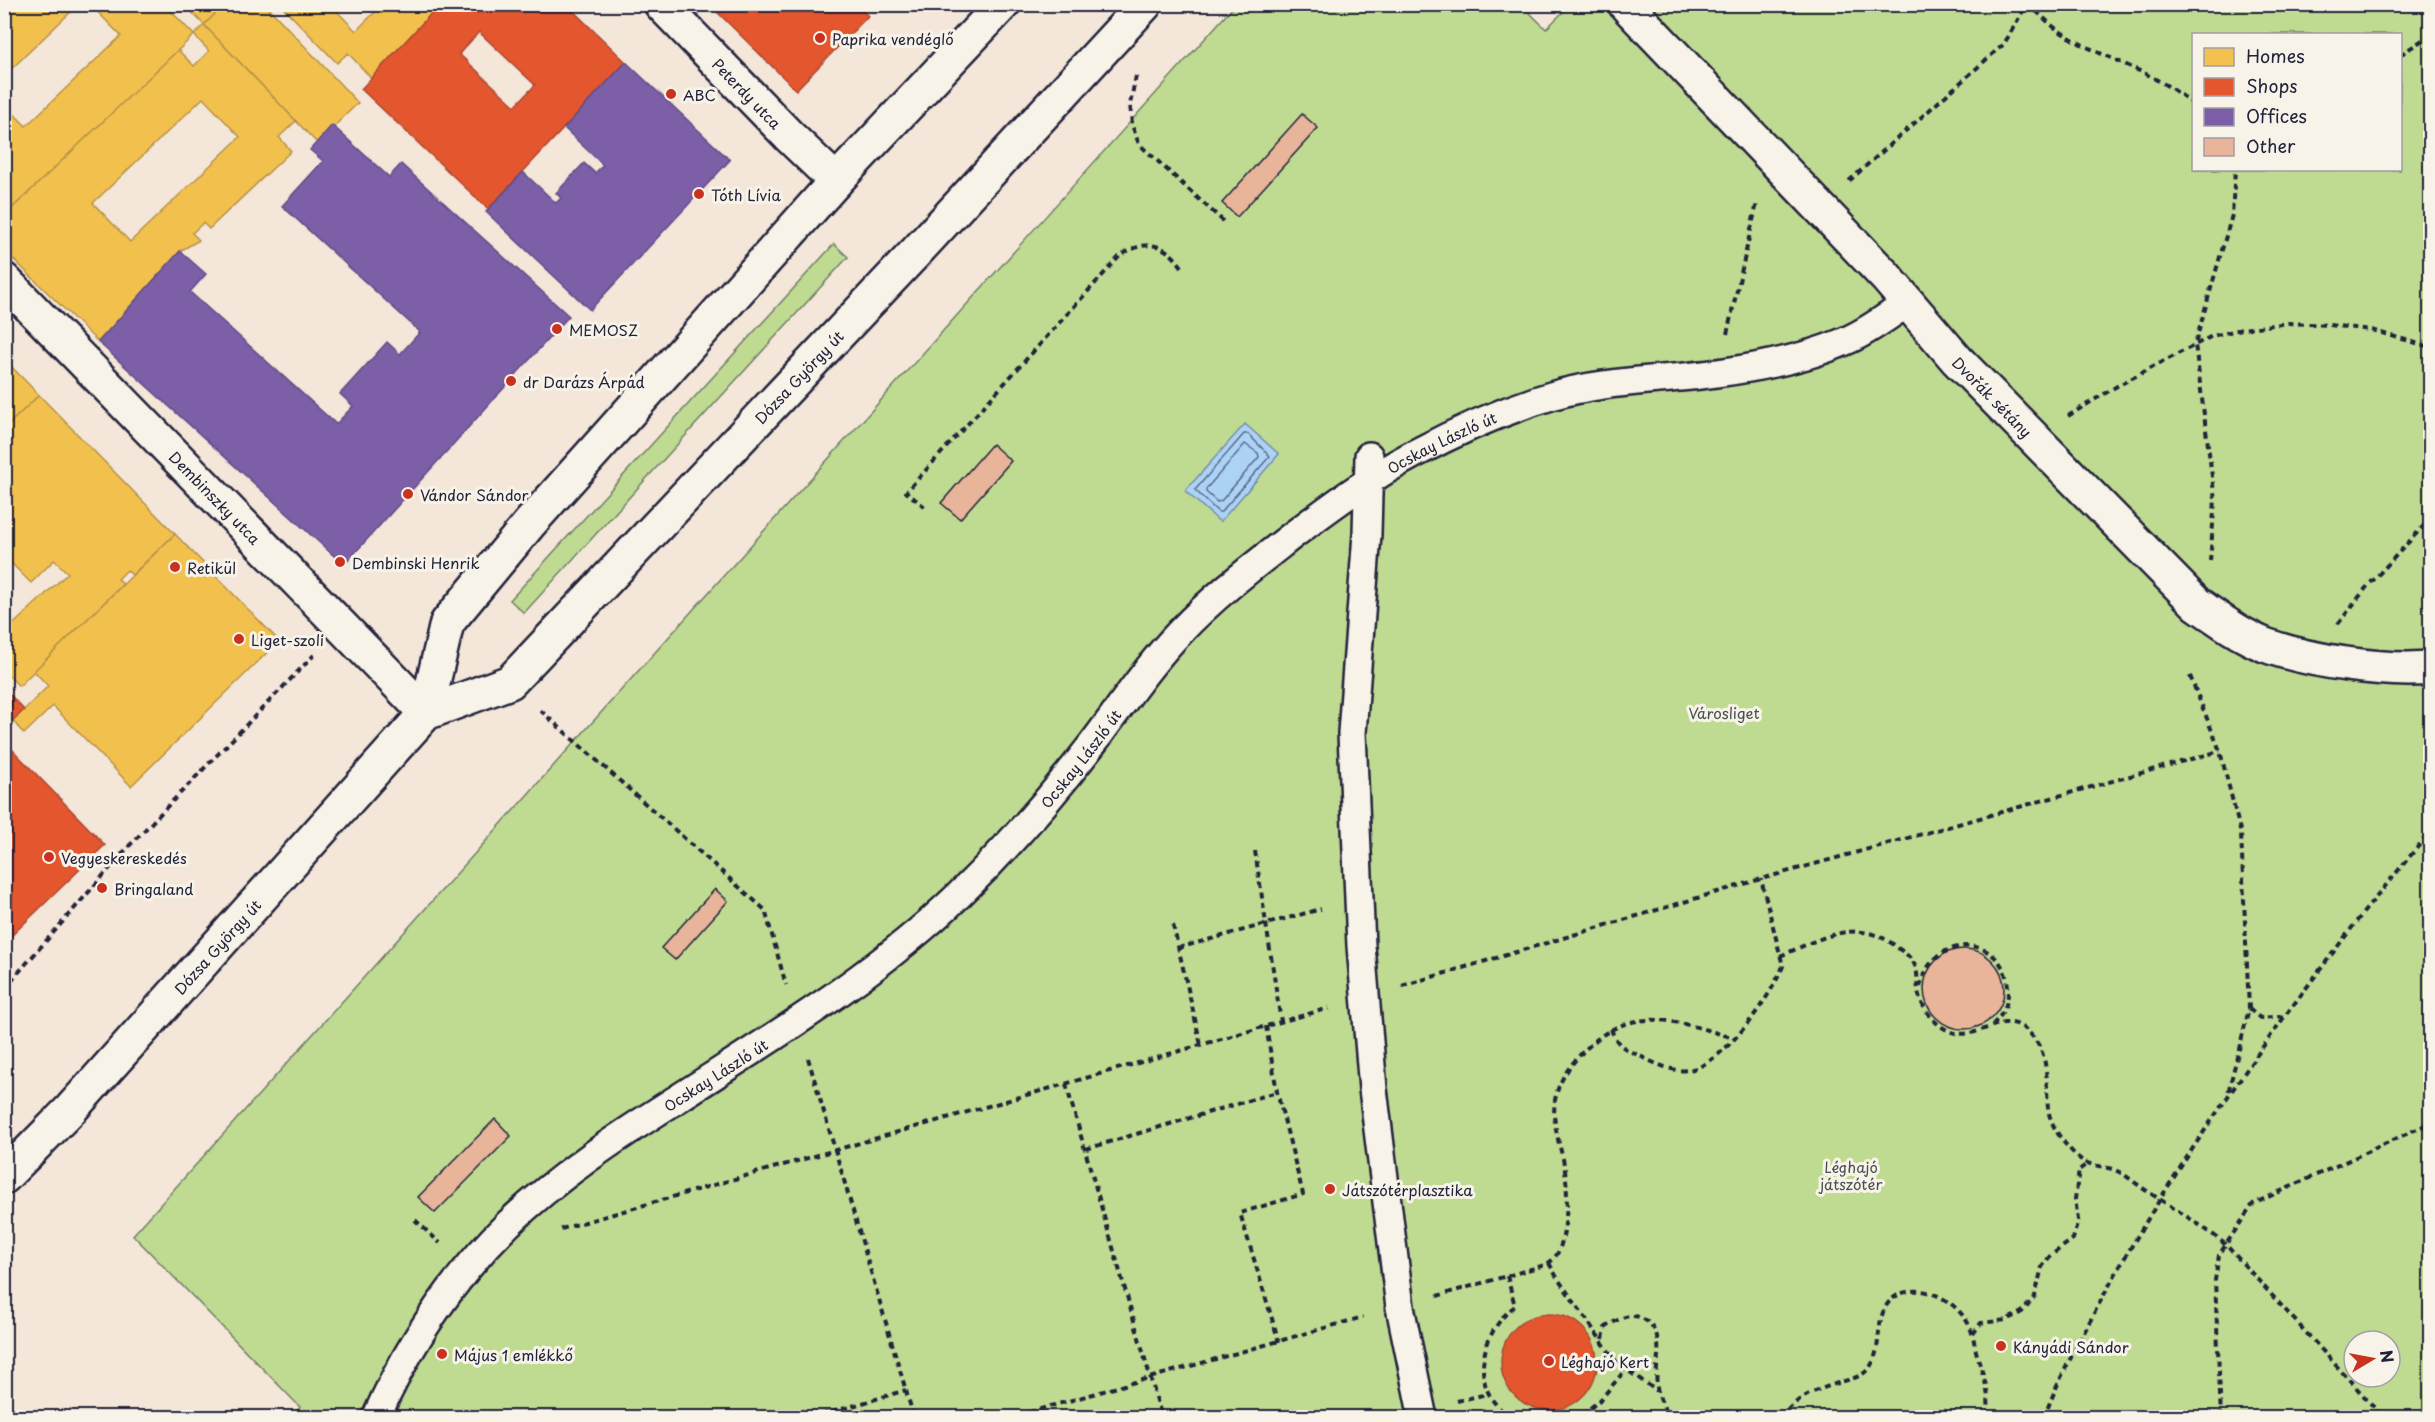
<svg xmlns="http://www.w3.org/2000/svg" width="2435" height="1422" font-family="'Playpen Sans',sans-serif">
<rect width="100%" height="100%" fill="#f4e6d8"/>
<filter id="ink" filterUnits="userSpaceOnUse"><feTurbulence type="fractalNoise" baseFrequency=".0167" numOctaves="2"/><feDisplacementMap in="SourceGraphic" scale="12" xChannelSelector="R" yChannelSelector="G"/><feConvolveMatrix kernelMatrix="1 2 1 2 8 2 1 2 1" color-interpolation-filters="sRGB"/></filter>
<g filter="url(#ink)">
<g fill="#bfdb92" stroke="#707e66" stroke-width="1.5" fill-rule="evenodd">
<path d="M1571,4L2430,5V1417H292L300,1407L133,1235L1235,5H1522L1546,29ZM2194,34H2400V170H2194ZM2354,1341H2390V1377H2354Z"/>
<path d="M834,244L848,257L524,613L510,600Z"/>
</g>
<path fill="#acd3f6" stroke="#758cab" stroke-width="1.5" d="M1245,424L1279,454L1220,522L1185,491Z"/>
<g fill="#f2c14e" stroke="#b49148" stroke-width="1.5" fill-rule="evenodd">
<path d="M7,4H79L4,76V7Z"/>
<path d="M90,4H171L168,8L194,35L4,216V104L26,126L121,36Z"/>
<path d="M184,4H225L204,25Z"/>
<path d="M225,4H265L358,103L317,143L204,25Z"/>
<path d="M280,4H330L356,31L383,4H440L371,78L348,53L337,63Z"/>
<path d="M204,25L296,121L279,137L291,151L209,229L203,223L192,233L199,240L180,251L98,342L4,250V216L178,50L194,66L209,51L194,35ZM203,98L240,137L130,242L93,203Z"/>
<path d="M4,359L39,395L4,429Z"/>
<path d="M39,395L175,534L132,575L127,570L118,579L123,584L19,686L4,671V633L68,573L54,560L31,583L4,556V528L12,520L4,512V429Z"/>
<path d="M175,534L279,641L131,786L53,706L24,734L13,721L48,686L34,671Z"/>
</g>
<g fill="#e4572e" stroke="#aa4732" stroke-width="1.5" fill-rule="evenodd">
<path d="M440,4H566L626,62L488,209L361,89ZM479,32L535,85L515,106L459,54Z"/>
<path d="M709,4H856L868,16L796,90Z"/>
<path d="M5,689L24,710L4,729V689Z"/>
<path d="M4,741L105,845L4,943Z"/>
<circle cx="1549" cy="1362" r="48"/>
</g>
<g fill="#7b5ea7" stroke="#604c87" stroke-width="1.5">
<path d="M626,62L730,160L590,310L486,212L523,172L556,203L561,198L556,193L584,163L595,173L603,165L564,128Z"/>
<path d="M332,125L389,177L401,164L569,316L344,565L98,342L180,251L206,274L190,292L336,424L353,406L340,394L387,342L400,354L420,332L282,206L323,161L310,150Z"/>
</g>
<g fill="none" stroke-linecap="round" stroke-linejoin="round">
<g stroke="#596986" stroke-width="1.5">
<path d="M1244,434H1248L1270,456L1221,512H1218L1195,490Z"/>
<path d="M1245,444L1258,453L1259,457L1221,501L1217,502L1206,492V489Z"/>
</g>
</g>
<g fill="#e8b49a" stroke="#22223b" stroke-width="1.5">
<path d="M1302,114L1318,128L1237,217L1222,203Z"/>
<path d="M992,444L1011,461L960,519L941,503Z"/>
<path d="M715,889L728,901L675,960L661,948Z"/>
<circle cx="1964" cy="989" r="40"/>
<path d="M495,1119L511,1136L435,1213L418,1197Z"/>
</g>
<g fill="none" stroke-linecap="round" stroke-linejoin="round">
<g stroke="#22223b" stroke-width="32">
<g id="pedestrian">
<path d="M1369,456L1367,534L1352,733L1361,946L1373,1089L1400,1307L1423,1418"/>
<path id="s1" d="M376,1418C408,1345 452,1279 508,1224C558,1176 616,1138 674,1101C773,1037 875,976 960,894C1007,848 1050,799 1090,747C1120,708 1147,666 1181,631C1215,595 1255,565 1293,535C1333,505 1372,476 1416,453C1459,430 1505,410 1551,396C1604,380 1662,381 1717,373C1761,367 1809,358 1850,339C1870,330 1889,315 1908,303"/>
</g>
</g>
<g stroke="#22223b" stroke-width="38">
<g id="minor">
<path id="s2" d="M661,4L790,137L836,181"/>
<path id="s3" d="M1625,4L1886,277L1957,360L2197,604C2219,619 2240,635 2265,645C2308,661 2384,672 2430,668"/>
<path id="s4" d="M4,280L426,713"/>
</g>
</g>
<g stroke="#22223b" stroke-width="38">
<g id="secondary">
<path d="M426,713L447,623L530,523L836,181L1003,4"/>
<path id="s5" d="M4,1177L71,1109L426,713L510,682L916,252L1145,4"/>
</g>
</g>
<g stroke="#22223b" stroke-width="4" stroke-dasharray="6 4.5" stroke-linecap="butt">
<path d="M2028,4C2040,14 2051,26 2064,34C2107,61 2153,70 2194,105"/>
<path d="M2400,55L2430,35"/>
<path d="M1136,76L1130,104L1132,125L1139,144L1223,221"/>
<path d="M1849,181L2004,44L2027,4"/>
<path d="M1727,334L1757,203"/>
<path d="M2068,416L2117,386L2212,336L2242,329L2288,323L2330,325L2371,330L2430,347"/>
<path d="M925,507L906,492L1119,257C1144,239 1164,241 1182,267"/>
<path d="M2210,561L2215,500L2195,344L2232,215L2235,170"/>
<path d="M2338,624L2366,588L2430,519"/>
<path d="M2190,676L2220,751L2241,834L2249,1009L2228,1093"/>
<path d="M540,710L765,910L786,985"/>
<path d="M1255,851L1281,1022"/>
<path d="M1173,925L1201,1045"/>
<path d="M1178,948L1321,909"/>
<path d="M1780,956C1821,939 1858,915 1898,948C1906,954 1913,959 1916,968C1918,975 1917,983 1918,991C1921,1007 1933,1023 1947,1030C1982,1048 2008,994 2039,1046C2049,1064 2046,1088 2048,1108C2050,1126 2065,1146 2079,1158C2089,1167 2104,1165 2117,1171C2128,1176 2137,1185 2147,1191C2174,1209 2201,1224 2226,1245L2384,1418"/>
<path d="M1402,986L1761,879L2220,751"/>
<path d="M1920,987C1930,934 2003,931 2008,987C2009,1002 2004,1014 1993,1024"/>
<path d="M4,989L129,846L314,655"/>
<path d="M2249,1009L2260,1018L2285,1016L2363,913L2430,832"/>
<path d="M1266,1026L1277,1092L1303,1194L1240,1213L1279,1342"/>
<path d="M1611,1029C1618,1048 1626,1049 1644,1058C1658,1065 1677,1074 1693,1069C1726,1060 1771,997 1783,966L1761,879"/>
<path d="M808,1058L914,1418"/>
<path d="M1066,1084L1162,1418"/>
<path d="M1086,1149L1277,1092"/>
<path d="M415,1220L440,1243"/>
<path d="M561,1229L1329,1008"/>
<path d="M1549,1263L1558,1279L1617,1363L1657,1391"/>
<path d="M1507,1276L1515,1306C1479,1333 1467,1393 1513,1418"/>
<path d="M1437,1296L1545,1265C1559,1258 1561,1246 1564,1231C1568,1206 1568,1184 1563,1159C1558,1139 1552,1121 1555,1100C1559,1078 1573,1061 1588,1047C1634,1003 1679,1022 1734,1038"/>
<path d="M1973,1334L1981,1323L2006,1320L2022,1312L2035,1296L2042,1267L2050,1256L2073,1239L2078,1220L2075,1199L2079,1170L2087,1164"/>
<path d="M1603,1339L1605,1328C1615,1321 1627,1313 1639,1317C1672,1330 1651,1367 1658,1392C1660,1401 1665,1409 1669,1418"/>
<path d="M1457,1401L1487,1394"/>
<path d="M1582,1415L1601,1399L1626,1369"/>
<path d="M812,1418L906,1390"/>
<path d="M1009,1418L1363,1317"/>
<path d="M1781,1418C1796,1397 1816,1390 1838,1383C1847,1380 1857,1378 1864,1373C1889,1354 1867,1309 1900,1294C1926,1283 1957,1302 1969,1325C1973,1333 1974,1342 1976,1351C1982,1374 1992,1394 1987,1418"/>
<path d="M2044,1418C2056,1384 2073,1354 2089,1323C2145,1215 2214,1114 2285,1016"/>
<path d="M2221,1418L2215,1280L2219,1255L2253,1204L2430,1123"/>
</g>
<use href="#pedestrian" stroke="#f7f3e8" stroke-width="27"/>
<use href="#minor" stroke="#f7f3e8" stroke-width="33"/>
<use href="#secondary" stroke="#f7f3e8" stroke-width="33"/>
</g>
</g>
<g fill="#c8321e" stroke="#f7f3e8" stroke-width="2">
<circle cx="820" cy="38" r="6"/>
<circle cx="671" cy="94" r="6"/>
<circle cx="699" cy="194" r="6"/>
<circle cx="557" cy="329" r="6"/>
<circle cx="511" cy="381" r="6"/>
<circle cx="408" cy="494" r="6"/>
<circle cx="340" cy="562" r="6"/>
<circle cx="175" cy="567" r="6"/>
<circle cx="239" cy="639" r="6"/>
<circle cx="49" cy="857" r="6"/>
<circle cx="102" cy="888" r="6"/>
<circle cx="1330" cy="1189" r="6"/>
<circle cx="2001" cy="1346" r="6"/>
<circle cx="442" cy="1354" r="6"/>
<circle cx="1549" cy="1361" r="6"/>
</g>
<g text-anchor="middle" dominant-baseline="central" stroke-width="6" stroke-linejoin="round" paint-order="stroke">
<g font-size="15" fill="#22223b" stroke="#f7f3e8" text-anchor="start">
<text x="832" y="38">Paprika vendéglő</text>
<text x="683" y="94">ABC</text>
<text x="711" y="194">Tóth Lívia</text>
<text x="569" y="329">MEMOSZ</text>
<text x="523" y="381">dr Darázs Árpád</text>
<text x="420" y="494">Vándor Sándor</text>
<text x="352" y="562">Dembinski Henrik</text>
<text x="187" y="567">Retikül</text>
<text x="251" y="639">Liget-szoli</text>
<text x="61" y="857">Vegyeskereskedés</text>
<text x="114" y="888">Bringaland</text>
<text x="1342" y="1189">Játszótérplasztika</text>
<text x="2013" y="1346">Kányádi Sándor</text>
<text x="454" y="1354">Május 1 emlékkő</text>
<text x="1561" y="1361">Léghajó Kert</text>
</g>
<g font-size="15" fill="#22223b" stroke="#f7f3e8">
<text stroke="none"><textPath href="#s2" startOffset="124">Peterdy utca</textPath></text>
<text stroke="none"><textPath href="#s5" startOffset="1137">Dózsa György út</textPath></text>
<text stroke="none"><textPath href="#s3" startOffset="538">Dvořák sétány</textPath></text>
<text stroke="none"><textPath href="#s1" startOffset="1464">Ocskay László út</textPath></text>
<text stroke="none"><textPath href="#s4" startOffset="303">Dembinszky utca</textPath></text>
<text stroke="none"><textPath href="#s1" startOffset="978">Ocskay László út</textPath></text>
<text stroke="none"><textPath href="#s5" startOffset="314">Dózsa György út</textPath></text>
<text stroke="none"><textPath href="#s1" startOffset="492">Ocskay László út</textPath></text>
</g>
<g font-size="15" fill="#495051" stroke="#f7f3e8">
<text x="1724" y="712">Városliget</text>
<text x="1851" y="1166">Léghajó<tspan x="1851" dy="17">játszótér</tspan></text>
</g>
</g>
<rect width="2435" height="1422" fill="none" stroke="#f7f3e8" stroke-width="24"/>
<rect x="12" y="12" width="2411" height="1398" fill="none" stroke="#22223b" stroke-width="2" filter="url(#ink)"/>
<rect x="2192" y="33" width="210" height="138" fill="#f7f3e8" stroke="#a29fa3" stroke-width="1.5"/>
<rect x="2204" y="48" width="30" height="18" fill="#f2c14e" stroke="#a29fa3" stroke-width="1.5"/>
<text x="2246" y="63" font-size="18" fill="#22223b">Homes</text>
<rect x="2204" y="78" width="30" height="18" fill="#e4572e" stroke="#a29fa3" stroke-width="1.5"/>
<text x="2246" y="93" font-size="18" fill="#22223b">Shops</text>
<rect x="2204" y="108" width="30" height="18" fill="#7b5ea7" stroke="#a29fa3" stroke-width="1.5"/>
<text x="2246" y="123" font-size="18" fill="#22223b">Offices</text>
<rect x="2204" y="138" width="30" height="18" fill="#e8b49a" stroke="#a29fa3" stroke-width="1.5"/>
<text x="2246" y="153" font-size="18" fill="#22223b">Other</text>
<g transform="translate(2372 1359) rotate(80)"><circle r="28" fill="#f7f3e8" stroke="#a29fa3" stroke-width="1.5"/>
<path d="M0-4.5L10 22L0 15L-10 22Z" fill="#c8321e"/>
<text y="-9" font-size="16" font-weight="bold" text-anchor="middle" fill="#22223b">N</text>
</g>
</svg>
